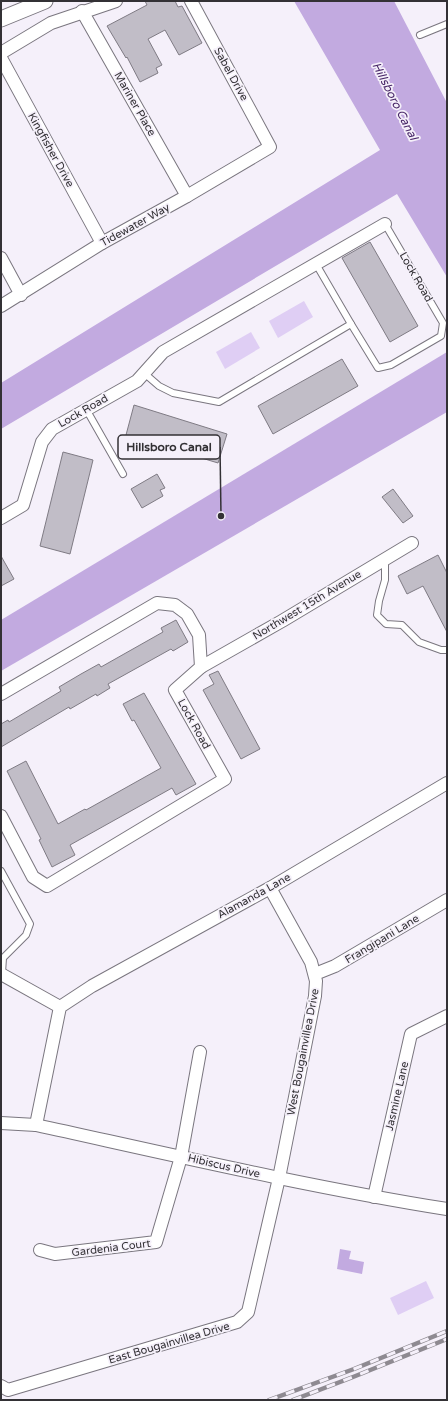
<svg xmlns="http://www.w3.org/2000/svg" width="448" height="1401" font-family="'Varela Round',sans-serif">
<rect width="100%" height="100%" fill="#f5f0fa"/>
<g fill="#dfcef4">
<path d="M304,301L313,317L278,338L269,321Z"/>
<path d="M251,332L260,348L225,369L216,352Z"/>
<path d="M426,1281L434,1298L398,1315L390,1298Z"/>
</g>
<g fill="#c2aae0">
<path d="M294,1H394L447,103V277L397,194L1,429V383L380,150Z"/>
<path d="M447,352V412L1,671V620Z"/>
<path d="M340,1249L351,1251L349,1259L364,1262L362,1274L337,1269Z"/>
</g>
<g fill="#c1bdc7" stroke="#7f7b84">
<path d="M145,1H175L178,7L182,6L202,43L179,55L165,30L148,39L162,65L156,68L158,73L140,82L127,57L126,58L107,26L147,5Z"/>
<path d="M370,242L418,326L390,342L342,258Z"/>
<path d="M342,359L358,386L273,434L258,406Z"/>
<path d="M134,405L227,434L218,463L126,435Z"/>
<path d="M63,452L93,460L70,554L40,546Z"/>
<path d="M157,474L165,488L160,490L163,496L142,508L131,489Z"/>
<path d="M393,489L413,516L403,523L382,497Z"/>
<path d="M438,555L447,573V632L423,586L407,594L398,576Z"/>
<path d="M1,556L14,579L1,586Z"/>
<path d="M176,620L188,642L173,651L171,649L108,684L110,688L97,696L96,694L70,709L69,707L1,747V724L8,720L9,722L61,691L59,687L81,674L99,664L101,667L163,632L161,628Z"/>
<path d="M218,671L260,749L241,759L203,690L214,684L209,675Z"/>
<path d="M144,693L196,784L176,795L172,788L70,845L75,855L52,867L39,840L41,839L7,771L26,761L58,824L85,809L86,810L161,768L134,720L132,721L123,704Z"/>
</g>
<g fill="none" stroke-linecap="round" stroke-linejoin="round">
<g stroke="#7a767f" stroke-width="8">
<g id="service">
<path d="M420,35L447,24"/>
<path d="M351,324L378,368L391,365L441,336L443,323L385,224"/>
<path d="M144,373L159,386L173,393L219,402L351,324L316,264"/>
<path d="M86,409L123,474"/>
<path d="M385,559V580L379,601L377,615L386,624L402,625L419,642L441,650H447"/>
<path d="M1,871L30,924L26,935L3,958L2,973"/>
</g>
</g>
<g stroke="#7a767f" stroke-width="14">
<g id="minor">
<path d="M82,11L187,196"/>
<path d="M1,53L51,23L116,1"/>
<path d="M1,58L102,243"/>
<path d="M1,258L21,295"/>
<path d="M1,306L102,243L187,196L270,147L191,1"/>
<path d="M1,518L23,505L42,442L52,429L137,381L163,352L385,224"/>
<path d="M201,667L282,621L412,543"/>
<path d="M1,694L157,603L175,605L187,614L199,635L201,667L175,690L225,779L47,886L33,877L1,816"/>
<path d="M1,974L60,1007"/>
<path d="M315,974L335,966L447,900"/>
<path d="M1,1123L36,1125C173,1155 309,1187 447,1209"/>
<path d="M36,1125L60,1007L92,986L270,888L447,783"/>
<path d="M374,1197L411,1034L447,1016"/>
<path d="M40,1250L55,1254L156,1242L181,1157L200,1052"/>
<path d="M1,1386L8,1390L237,1322L248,1312L279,1178L315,996L316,981L311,962L270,888"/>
</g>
</g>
<g stroke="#7a767f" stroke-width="17">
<path id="tertiary" d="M1,19L45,1"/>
</g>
<use href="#service" stroke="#fff" stroke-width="6"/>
<use href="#minor" stroke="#fff" stroke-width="12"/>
<use href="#tertiary" stroke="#fff" stroke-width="15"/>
<g stroke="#8e8a91" stroke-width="4.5">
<g id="rail">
<path d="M269,1400L354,1369L447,1331"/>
<path d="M293,1400L353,1377L447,1339"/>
</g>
</g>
<use href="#rail" stroke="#f5f0fa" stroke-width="3" stroke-dasharray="9" stroke-linecap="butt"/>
</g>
<g text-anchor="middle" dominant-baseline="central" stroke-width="3.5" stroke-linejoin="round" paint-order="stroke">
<g font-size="11" fill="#333135" stroke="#f5f0fa">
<text transform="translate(231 74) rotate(61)">Sabel Drive</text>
<text transform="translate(135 104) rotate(60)">Mariner Place</text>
<text transform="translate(51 150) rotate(61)">Kingfisher Drive</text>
<text transform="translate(135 225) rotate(-29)">Tidewater Way</text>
<text transform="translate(416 277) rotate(60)">Lock Road</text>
<text transform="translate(83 411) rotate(-30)">Lock Road</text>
<text transform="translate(307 605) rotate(-31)">Northwest 15th Avenue</text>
<text transform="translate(194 724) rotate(61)">Lock Road</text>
<text transform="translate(254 896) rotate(-29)">Alamanda Lane</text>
<text transform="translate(382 939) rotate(-31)">Frangipani Lane</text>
<text transform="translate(303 1052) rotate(-79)">West Bougainvillea Drive</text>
<text transform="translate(397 1096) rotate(-77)">Jasmine Lane</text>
<text transform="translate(224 1166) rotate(13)">Hibiscus Drive</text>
<text transform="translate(111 1248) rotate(-7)">Gardenia Court</text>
<text transform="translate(169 1343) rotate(-16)">East Bougainvillea Drive</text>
</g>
<g font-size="12" font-style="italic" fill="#482768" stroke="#f5f0fa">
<text transform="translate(395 101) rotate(63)">Hillsboro Canal</text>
</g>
</g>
<path fill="none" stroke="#333135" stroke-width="1.5" d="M221 516L220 447"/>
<circle fill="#333135" stroke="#f5f0fa" stroke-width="1.5" cx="221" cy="516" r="4"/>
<rect fill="#f5f0fa" stroke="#333135" stroke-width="1.5" x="118" y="435" width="102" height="24" rx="4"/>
<g font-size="12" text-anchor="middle" font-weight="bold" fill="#333135">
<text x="169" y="451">Hillsboro Canal</text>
</g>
<rect width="448" height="1401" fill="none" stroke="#333135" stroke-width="4"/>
</svg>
